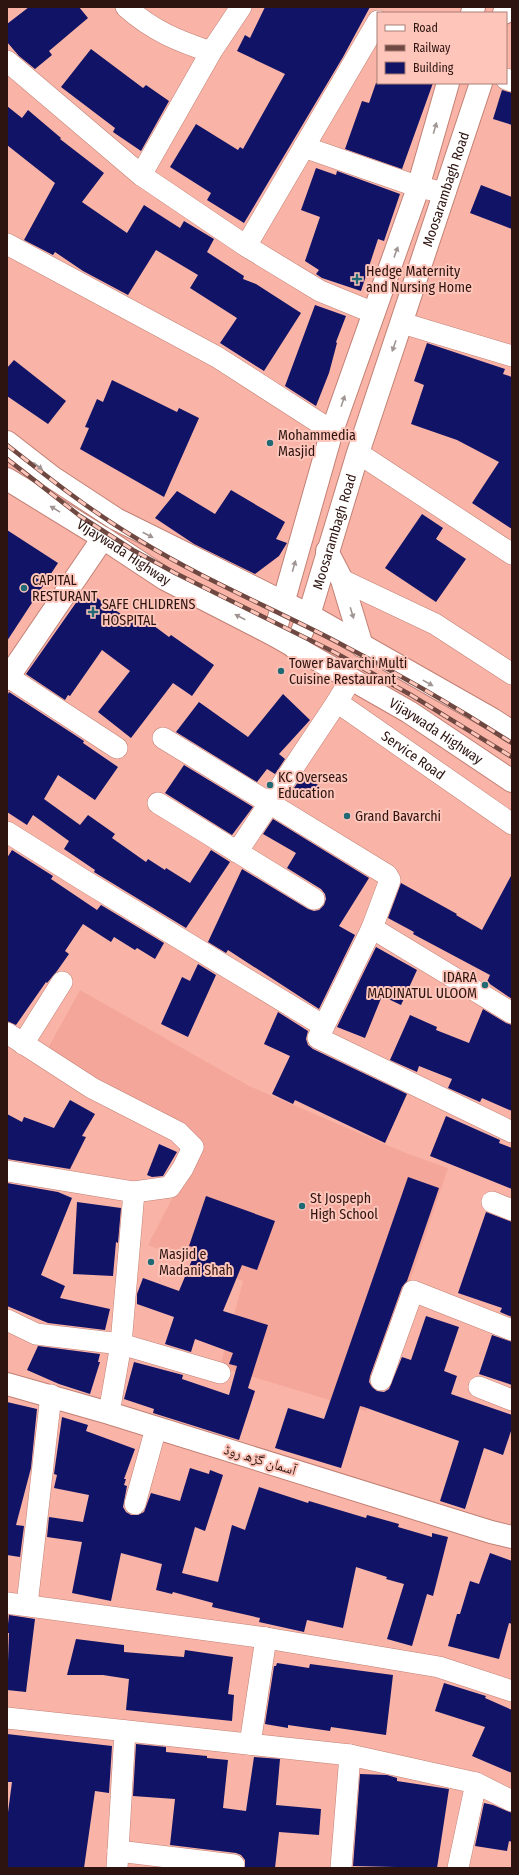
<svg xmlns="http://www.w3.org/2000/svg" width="519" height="1875" font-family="'Fira Sans Condensed','Noto Naskh Arabic',sans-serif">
<rect width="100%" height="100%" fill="#f9b4a7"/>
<path fill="#f3a699" d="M80,990L249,1086L408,1154L448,1168L366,1411L220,1367L243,1281L148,1245L200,1145L47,1050Z"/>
<g fill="#101366">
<path d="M29,7H79L88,18L49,51L52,55L35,69L19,56L7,42V24Z"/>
<path d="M265,7H370L343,57L244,223L207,200L211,193L170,167L196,124L238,150L240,147L243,149L285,74L237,51L245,35L250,38Z"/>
<path d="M91,49L143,88L146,85L169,101L141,151L113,132L115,128L61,87Z"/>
<path d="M376,83H433L402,169L345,149L362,101L369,103Z"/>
<path d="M502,90L512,93V125L493,119Z"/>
<path d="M7,106L22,118L28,110L61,138L60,139L104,173L82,202L127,233L144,205L180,228L184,221L214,239L207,252L244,276L243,279L256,284L301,313L264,371L220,343L237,318L190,288L198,275L156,250L128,295L83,271L55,252L53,255L24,240L55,183L7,145Z"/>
<path d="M316,168L336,175L337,171L400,194L384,241L378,239L361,291L322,278L316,274L319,270L305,261L320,217L301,210Z"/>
<path d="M481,185L512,197V229L470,213Z"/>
<path d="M315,305L346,316L336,342L337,343L329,373L316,406L285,386Z"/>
<path d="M427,343L505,369L503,374L512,377V529L472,503L499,462L457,440L411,424L424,385L414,381Z"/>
<path d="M14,360L66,401L48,424L7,396V368Z"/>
<path d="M112,380L177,412L179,408L199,418L164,497L80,449L89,428L85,427L97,399L103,402Z"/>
<path d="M231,490L285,522L276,539L287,543L279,556L255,574L194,544L155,518L177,491L215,514Z"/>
<path d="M422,514L443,528L436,539L466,559L436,602L385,568Z"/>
<path d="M7,530L58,563L7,641Z"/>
<path d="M85,590L133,622L138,614L169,637L171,635L214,665L192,696L173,683L131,738L98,712L130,671L102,650L70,696L68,695L65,700L26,674Z"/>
<path d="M9,692L84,741L83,743L118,767L95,800L58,775L44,799L80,825L88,815L115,834L112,838L146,862L148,859L165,870L166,868L190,883L211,850L230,862L186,928L94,872L95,870L64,849L69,841L33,815L27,825L7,812V696Z"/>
<path d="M283,694L310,720L279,754L285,759L275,774L267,769L257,782L176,732L199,702L248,737Z"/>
<path d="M184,765L253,807L232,835L165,793Z"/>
<path d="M305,772L313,778L312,781L321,787L311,800L294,788Z"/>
<path d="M273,819L369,878L339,926L355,935L319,1009L228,950L226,953L208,942L242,869L308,909L314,911L319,910L324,905L326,899L325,894L321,889L287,868L296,853L263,834Z"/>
<path d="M12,850L53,876L51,879L97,910L101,905L164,943L155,959L137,948L135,950L114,937L111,942L83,924L65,951L69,954L57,971L47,983L46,982L16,1025L7,1021V858Z"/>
<path d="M512,874V999L487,982L490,975L413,934L414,932L388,918L401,883L457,914L456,915L482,930Z"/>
<path d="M376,947L417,970L401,1005L382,996L365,1038L337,1027Z"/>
<path d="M198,964L216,975L188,1037L161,1024L182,977L190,981Z"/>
<path d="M483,1009L506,1023L512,1025V1111L482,1098L480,1102L448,1088L452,1079L419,1066L417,1072L390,1060L410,1015L437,1027L436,1030L469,1043Z"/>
<path d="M278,1012L308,1031L306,1039L308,1045L313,1049L407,1094L385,1143L295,1100L293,1104L272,1094L290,1056L264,1044Z"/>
<path d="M70,1100L95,1114L82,1136L86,1137L70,1169L7,1159V1114L22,1122L24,1117L54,1128Z"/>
<path d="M446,1116L500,1140L499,1143L512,1148V1189L430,1156Z"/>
<path d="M159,1144L177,1152L163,1176L152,1177L147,1175Z"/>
<path d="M408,1177L439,1188L407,1281L402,1287L370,1376L369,1382L372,1387L377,1391L384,1392L389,1389L402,1357L411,1360L426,1316L459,1327L444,1371L457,1376L451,1394L512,1415V1428L503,1455L484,1448L465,1509L440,1501L459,1441L364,1407L360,1406L341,1468L275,1448L288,1408L324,1419Z"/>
<path d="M7,1183L58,1192L72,1198L41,1275L65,1286L60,1298L110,1309L105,1330L48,1323L7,1306Z"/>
<path d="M206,1196L275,1221L257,1270L242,1265L223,1311L268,1325L248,1388L255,1391L239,1440L153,1413L154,1409L124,1399L134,1362L183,1375L182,1379L229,1395L237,1366L229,1364L233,1353L195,1339L191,1352L165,1344L174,1317L137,1304V1294L143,1278L179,1291L197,1248L189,1246Z"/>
<path d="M77,1202L121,1208L118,1243L116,1242L113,1276L73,1274Z"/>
<path d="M486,1212L512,1222V1317L500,1312L502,1308L458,1293Z"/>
<path d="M492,1335L512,1342V1385L479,1374Z"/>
<path d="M38,1346L100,1354L98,1362H100L90,1394L59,1384L27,1370Z"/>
<path d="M7,1402L37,1409L31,1468L16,1525L24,1526L20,1557L7,1555Z"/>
<path d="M62,1417L88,1425L86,1431L135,1449L124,1479H126L124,1485L127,1486L123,1507L126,1512L131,1515H138L144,1512L151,1493L180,1501L190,1468L209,1474L210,1470L223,1475L205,1531L195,1527L182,1573L218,1582L232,1525L245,1530L259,1487L308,1503L309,1501L366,1518L367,1515L399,1524L398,1527L432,1537V1533L448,1537L433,1596L427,1594L412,1646L387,1639L404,1584L386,1579L387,1577L356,1567L343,1628L307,1620L304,1632L259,1622L260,1618L212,1607L213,1603L173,1592L172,1594L156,1590L162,1564L121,1553L111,1601L72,1593L82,1542L47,1537L49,1517L83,1522L89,1495L54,1488L57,1475L54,1474Z"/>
<path d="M490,1553L512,1561V1624L509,1623L499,1659L448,1646L457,1614H460L470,1581L479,1584Z"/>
<path d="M9,1615L35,1619L26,1692L7,1690L9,1633H7Z"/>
<path d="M76,1639L124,1645V1652L184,1657L185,1650L233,1657L228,1694L234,1695L232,1721L126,1710L129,1679L103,1675H67Z"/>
<path d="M277,1663L309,1668L310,1664L393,1675L386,1735L331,1727L330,1731L288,1725V1728L265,1724L274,1666H276Z"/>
<path d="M444,1683L486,1696L485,1698L512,1710V1773L472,1756L485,1727L435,1711Z"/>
<path d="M7,1734L112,1746L109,1793L95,1791L84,1868H7V1820L12,1782H7Z"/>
<path d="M136,1744L166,1747V1752L207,1756V1758L228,1760L223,1808L246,1811L254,1757L280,1759L276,1805L321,1809L319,1835L279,1832L275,1868H245V1860L241,1855L236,1853L170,1845L175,1799L133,1796Z"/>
<path d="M360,1774L387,1775L397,1778V1781L449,1789L437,1868L353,1866Z"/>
<path d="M484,1803L493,1805L512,1813V1842L509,1841L507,1851L475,1846Z"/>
</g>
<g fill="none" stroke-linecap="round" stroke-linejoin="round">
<g stroke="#c28075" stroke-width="22">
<g id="minor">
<path d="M126,7C153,31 178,41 211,52"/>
<path d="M7,61L141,175L246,246L320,291L374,313"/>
<path d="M506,79L512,81"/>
<path d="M304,147L419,187L445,193"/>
<path d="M141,175L211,52L241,7"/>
<path d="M7,244L217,357L332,431"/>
<path d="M246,246L378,21"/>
<path d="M402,323L512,356"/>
<path d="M358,453L512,554"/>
<path d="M342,580L435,624L512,674"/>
<path d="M7,676L117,748"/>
<path id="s1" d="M351,679L337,702L512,824"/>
<path d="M163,738L387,875L390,880L372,928L324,1026"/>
<path d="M158,803L314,899"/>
<path d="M7,832L85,881L324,1026L318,1038L512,1132"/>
<path d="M237,852L337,702"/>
<path d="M372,928L512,1013"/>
<path d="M7,1033L92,1088L178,1132L193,1147L183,1168L170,1187L134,1192"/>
<path d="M23,1044L62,982"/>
<path d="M7,1171L134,1192L121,1344L109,1413"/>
<path d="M492,1202L512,1210"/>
<path d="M7,1320L36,1334L121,1344L220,1373"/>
<path d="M381,1380L413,1291L512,1330"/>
<path d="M479,1387L512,1400"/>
<path d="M135,1504L156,1428"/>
<path d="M7,1603L266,1638L439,1667L512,1691"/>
<path d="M27,1605L51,1395"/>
<path d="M7,1718L350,1755L476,1783L512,1801"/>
<path d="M250,1744L266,1638"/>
<path d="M118,1851L234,1865"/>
<path d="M117,1868L125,1731"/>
<path d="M341,1868L350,1755"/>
<path d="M458,1868L476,1783"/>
</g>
</g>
<g stroke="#c28075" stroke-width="24">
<g id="tertiary">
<path d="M7,679L103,538"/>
<path d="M7,1384L109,1413L491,1532L512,1537"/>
</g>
</g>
<g stroke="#c28075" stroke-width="24">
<g id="primary">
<path d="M472,13L474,7"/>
<path d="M504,13L506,7"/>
<path d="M274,635L332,431L417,191L448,83"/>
<path id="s2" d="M295,648L309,615L358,453L481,83"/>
</g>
</g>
<g stroke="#c28075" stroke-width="24">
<g id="trunk">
<path d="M7,442L52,477L116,519L309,615L492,719L512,732"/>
<path id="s3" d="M7,479L103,538L165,579L274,635L409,712L512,781"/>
<path d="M327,551L342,580L362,646"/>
</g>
</g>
<use href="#minor" stroke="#fff" stroke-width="21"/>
<use href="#tertiary" stroke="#fff" stroke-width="22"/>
<use href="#primary" stroke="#fff" stroke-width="22"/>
<use href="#trunk" stroke="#fff" stroke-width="22"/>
<g stroke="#6f4841" stroke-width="4.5">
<g id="rail">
<path d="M7,445C50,479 92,512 139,540C202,579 272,608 337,642C397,673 456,707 512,743"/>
<path d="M7,459L80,516L133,550L175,573L334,652L411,695L512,757"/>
</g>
</g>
<use href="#rail" stroke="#fec5ba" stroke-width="3" stroke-dasharray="9" stroke-linecap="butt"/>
</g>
<defs><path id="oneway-solid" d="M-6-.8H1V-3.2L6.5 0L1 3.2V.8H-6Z"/></defs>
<g fill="#a09593">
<use href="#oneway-solid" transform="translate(435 128) rotate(-74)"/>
<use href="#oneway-solid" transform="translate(396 252) rotate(-70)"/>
<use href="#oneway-solid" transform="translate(394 346) rotate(109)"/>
<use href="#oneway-solid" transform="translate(343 401) rotate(-71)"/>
<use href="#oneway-solid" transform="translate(38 466) rotate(38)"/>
<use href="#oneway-solid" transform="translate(55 509) rotate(-149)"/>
<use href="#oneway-solid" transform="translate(148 535) rotate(27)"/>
<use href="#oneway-solid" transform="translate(294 566) rotate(-74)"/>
<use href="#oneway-solid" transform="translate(352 613) rotate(73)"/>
<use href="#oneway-solid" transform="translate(240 617) rotate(-153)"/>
<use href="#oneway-solid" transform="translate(428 683) rotate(29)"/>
</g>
<g fill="#206975" stroke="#fec5ba" stroke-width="1.5">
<path d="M355 273h4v4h4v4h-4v4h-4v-4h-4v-4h4z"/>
<circle cx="270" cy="443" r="4"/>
<circle cx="24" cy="588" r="4"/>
<path d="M91 606h4v4h4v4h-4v4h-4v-4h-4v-4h4z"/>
<circle cx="281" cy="671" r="4"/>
<circle cx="270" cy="785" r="4"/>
<circle cx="347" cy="816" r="4"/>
<circle cx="485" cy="985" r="4"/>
<circle cx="302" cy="1206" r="4"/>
<circle cx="151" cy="1262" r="4"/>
</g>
<g text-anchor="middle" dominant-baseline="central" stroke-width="4" stroke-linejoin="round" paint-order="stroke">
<g font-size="14" fill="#2d1410" stroke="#fec5ba">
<text stroke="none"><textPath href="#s2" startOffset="483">Moosarambagh Road</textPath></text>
<text stroke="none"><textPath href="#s2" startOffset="123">Moosarambagh Road</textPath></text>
<text stroke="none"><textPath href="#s3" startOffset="138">Vijaywada Highway</textPath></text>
<text stroke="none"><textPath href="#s3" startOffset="498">Vijaywada Highway</textPath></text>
<text stroke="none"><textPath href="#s1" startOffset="120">Service Road</textPath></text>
<text transform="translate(260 1460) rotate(17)">آسمان گڑھ روڈ</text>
</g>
<g font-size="14" fill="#2d1410" stroke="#fec5ba" text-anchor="start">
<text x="366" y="271">Hedge Maternity<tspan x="366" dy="16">and Nursing Home</tspan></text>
<text x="278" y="435">Mohammedia<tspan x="278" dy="16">Masjid</tspan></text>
<text x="32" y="580">CAPITAL<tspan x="32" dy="16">RESTURANT</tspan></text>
<text x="102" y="604">SAFE CHLIDRENS<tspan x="102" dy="16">HOSPITAL</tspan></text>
<text x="289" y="663">Tower Bavarchi Multi<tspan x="289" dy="16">Cuisine Restaurant</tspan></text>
<text x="278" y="777">KC Overseas<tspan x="278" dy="16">Education</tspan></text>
<text x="355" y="816">Grand Bavarchi</text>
<text x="477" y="977" text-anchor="end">IDARA<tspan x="477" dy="16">MADINATUL ULOOM</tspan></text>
<text x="310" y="1198">St Jospeph<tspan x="310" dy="16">High School</tspan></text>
<text x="159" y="1254">Masjid e<tspan x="159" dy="16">Madani Shah</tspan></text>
</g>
</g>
<rect width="519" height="1875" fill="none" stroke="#2d1410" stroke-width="16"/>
<rect x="377" y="12" width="130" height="72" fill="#fec5ba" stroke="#aa7e76"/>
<rect x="385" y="25" width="20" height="6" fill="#ffffff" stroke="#aa7e76"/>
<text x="413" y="32" font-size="12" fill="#2d1410">Road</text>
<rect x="385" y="45" width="20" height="6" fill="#6f4841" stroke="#aa7e76"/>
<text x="413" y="52" font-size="12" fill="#2d1410">Railway</text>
<rect x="385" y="62" width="20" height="12" fill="#101366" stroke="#aa7e76"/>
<text x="413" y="72" font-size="12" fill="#2d1410">Building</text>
</svg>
